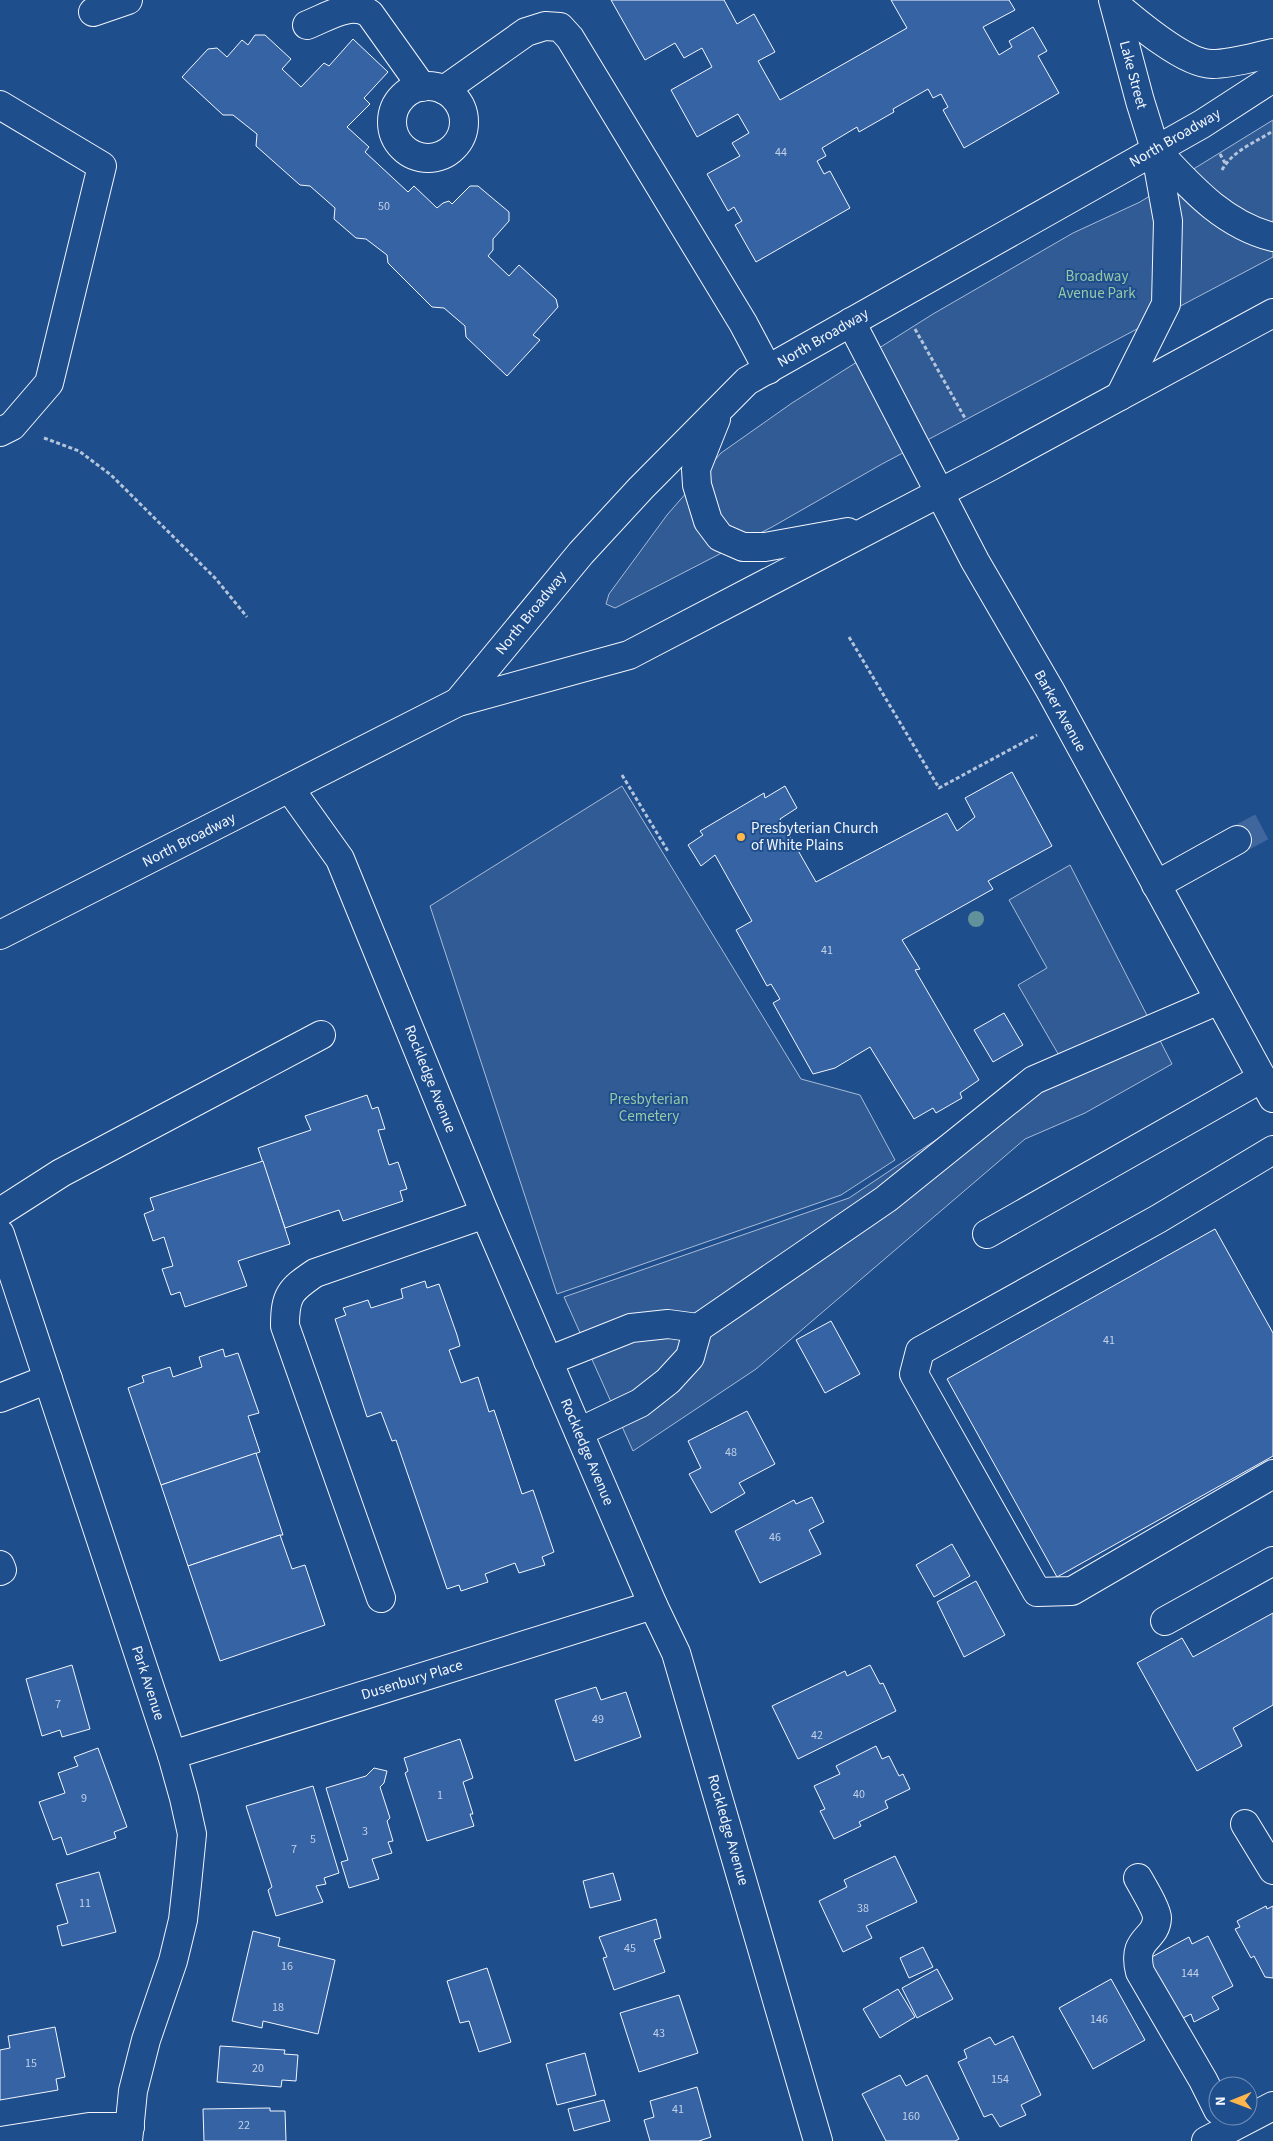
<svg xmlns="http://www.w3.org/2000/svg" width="1273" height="2141" font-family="'Source Sans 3',sans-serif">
<rect width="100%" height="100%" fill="#1f4e8c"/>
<g fill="#305b95" stroke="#a8bbd7">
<path d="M1273,120V257L882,464L772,527L615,608L606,604L609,594L667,515L721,453L792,403L933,314L1073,233L1140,202Z"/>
<path d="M622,786L801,1079L860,1095L895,1160L841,1195L557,1294L430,906Z"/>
<path d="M1070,865L1172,1064L1085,1113L1025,1139L756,1369L633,1451L564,1297L849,1198L1060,1057L1018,985L1047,968L1009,900Z"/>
</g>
<g fill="#3563a3" stroke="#f2f6ff">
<path d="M611,0H724L737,24L754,14L775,52L758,61L780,100L907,28L891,0H1009L1015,10L983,27L999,55L1012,47L1009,41L1033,27L1047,51L1038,56L1059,93L964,148L943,110L948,107L941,94L933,98L928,89L893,109L894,112L859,132L857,127L822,148L826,156L817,161L824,174L830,171L850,208L756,262L735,225L742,221L734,207L728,211L707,174L740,156L732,143L749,133L738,114L697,137L671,90L712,67L702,48L684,58L675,43L645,60Z"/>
<path d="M255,35H265L291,59L282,69L301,87L324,63L329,66L353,39L388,72L364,98L370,104L347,127L369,147L365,152L408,192L414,186L437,208L443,203L449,201L452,204L470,186H478L509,212V221L493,239V250L488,256L509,276L519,265L556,299L558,307L533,335L540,340L507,376L466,337L465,326L444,308L432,307L388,263L387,255L366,239L356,238L334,219L335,208L310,186L300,185L256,146L257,134L233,115H223L182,77L208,49L217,48L227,57L242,40L248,45Z"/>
<path d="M1012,772L1052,846L988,881L993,889L902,940L920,969L915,970L979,1080L960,1093L962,1098L936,1113L933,1108L914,1119L870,1047L835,1068L813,1074L773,1003L780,999L771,984L767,986L736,930L752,921L715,855L701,866L688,845L703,835L700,831L764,793L765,798L785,786L797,808L780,819L816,882L947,813L957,831L975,817L965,798Z"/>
<path d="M1004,1013L1023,1045L993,1062L974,1030Z"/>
<path d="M367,1095L372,1109L378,1107L385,1129L378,1130L389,1165L398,1162L407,1189L400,1191L403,1201L343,1221L339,1210L285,1228L258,1148L311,1130L305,1116Z"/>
<path d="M263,1161L290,1244L238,1261L247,1286L185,1307L180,1292L171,1295L162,1269L173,1266L164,1237L153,1241L144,1214L154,1210L150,1198Z"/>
<path d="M1215,1229L1273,1333V1456L1057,1577L947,1379Z"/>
<path d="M425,1281L427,1288L439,1284L457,1335L460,1346L449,1350L461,1383L478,1377L489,1412L494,1410L522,1494L533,1490L554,1552L542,1557L545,1565L519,1573L515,1563L485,1574L488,1582L461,1591L459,1585L447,1589L396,1440L392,1441L381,1412L367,1417L335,1319L346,1315L343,1308L368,1300L371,1308L403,1298L401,1289Z"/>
<path d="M831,1321L860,1374L825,1393L796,1340Z"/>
<path d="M223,1349L225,1357L238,1353L259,1413L248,1416L260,1452L161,1485L128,1388L144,1382L142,1376L170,1367L173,1377L202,1367L199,1357Z"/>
<path d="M747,1411L775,1464L739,1483L745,1493L711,1513L689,1474L701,1468L688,1441Z"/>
<path d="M256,1453L283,1535H280L188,1566L161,1485Z"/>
<path d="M812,1497L824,1522L809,1530L821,1554L760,1583L735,1531L794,1500L796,1504Z"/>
<path d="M280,1535L292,1569L305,1565L325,1625L220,1661L188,1566Z"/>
<path d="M952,1544L970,1576L934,1597L916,1565Z"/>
<path d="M976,1581L1005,1635L964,1657L937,1602Z"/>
<path d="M1273,1613V1705L1233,1728L1242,1746L1197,1771L1137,1663L1182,1638L1193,1657Z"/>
<path d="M72,1665L90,1729L62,1737L60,1730L42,1736L26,1679Z"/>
<path d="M870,1665L880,1684L883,1683L896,1711L798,1759L772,1706L845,1671L847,1676Z"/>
<path d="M596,1687L601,1700L626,1692L641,1737L575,1761L555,1700Z"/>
<path d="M460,1739L473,1778L463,1782L473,1814H470L474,1826L427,1841L405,1773L408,1771L404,1758Z"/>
<path d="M876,1746L882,1759L889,1756L899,1776L903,1774L910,1789L885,1801L888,1808L859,1822L861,1826L834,1839L820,1811L825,1809L814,1786L840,1774L836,1766Z"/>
<path d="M98,1748L127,1827L114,1832L116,1838L67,1855L61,1837L53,1840L39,1802L65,1793L58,1773L78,1766L74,1757Z"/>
<path d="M374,1768L387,1771L384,1783L380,1787L390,1818L387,1821L393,1841L388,1842L392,1853L372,1859L379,1879L349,1888L341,1862L348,1860L326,1788L366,1776Z"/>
<path d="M313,1786L339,1873L324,1878L326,1884L316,1886L323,1902L276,1916L268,1890L272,1887L246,1806Z"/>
<path d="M895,1856L917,1902L866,1926L872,1938L843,1952L819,1901L847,1887L844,1880Z"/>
<path d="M99,1872L116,1932L62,1946L57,1926L68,1923L56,1884Z"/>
<path d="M613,1873L621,1900L590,1908L583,1881Z"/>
<path d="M1266,1906L1267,1909L1273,1906V1978L1265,1977L1254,1956L1251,1958L1235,1929L1240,1927L1237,1921Z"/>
<path d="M656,1919L661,1938L654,1940L665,1972L614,1990L603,1958L607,1957L599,1937Z"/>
<path d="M253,1931L280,1938L278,1946L335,1960L318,2034L263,2021L262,2028L232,2021Z"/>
<path d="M1208,1936L1233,1986L1212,1997L1219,2009L1194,2022L1191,2014L1179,2020L1148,1959L1189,1937L1192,1944Z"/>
<path d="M923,1947L933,1967L909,1978L900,1958Z"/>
<path d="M487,1968L511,2042L479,2052L469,2021L460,2023L447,1981Z"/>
<path d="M937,1969L953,1999L917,2018L902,1988Z"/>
<path d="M1111,1979L1145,2040L1093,2069L1059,2008Z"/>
<path d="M898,1989L915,2017L880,2038L863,2009Z"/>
<path d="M679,1995L698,2053L639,2072L620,2013Z"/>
<path d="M55,2027L65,2077L56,2079L58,2090L0,2100V2050L10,2048L8,2036Z"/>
<path d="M1013,2036L1041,2095L1021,2105L1026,2115L1000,2127L992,2114L984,2117L958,2062L967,2058L964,2050L990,2037L995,2045Z"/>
<path d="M220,2046L285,2050L284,2054L298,2055L296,2081L282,2080L281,2087L217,2082Z"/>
<path d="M585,2053L596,2095L557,2105L546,2064Z"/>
<path d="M900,2075L906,2086L927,2075L959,2139L955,2141H886L862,2094Z"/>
<path d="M697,2087L711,2137L699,2141H650L644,2120L654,2117L650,2101Z"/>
<path d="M604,2100L610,2121L574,2131L568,2109Z"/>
<path d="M270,2108V2111H285L286,2141H204L203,2109Z"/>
</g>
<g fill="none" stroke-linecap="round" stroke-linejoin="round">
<path stroke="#3f679d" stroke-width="28" stroke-dasharray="28 14" stroke-linecap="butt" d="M1237,840L1273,821"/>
<g stroke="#f2f6ff" stroke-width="30">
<g id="minor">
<path d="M93,12L128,0"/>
<path d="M307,25C326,18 351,0 370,14L422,87"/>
<circle cx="428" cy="122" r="36"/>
<path d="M444,90L526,32L545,26L560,27L570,38L743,323L768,370"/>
<path d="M0,105L102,166L49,383L12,426L0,432"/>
<path d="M851,322L975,561L1050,690L1273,1098"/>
<path d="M290,789L340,859L485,1214L653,1605L676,1653L818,2141"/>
<path d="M1156,885L1237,840"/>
<path d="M1273,1150L1158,1219L920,1351L914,1374L1037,1592L1072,1591L1273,1474"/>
<path d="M0,1212L61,1173L321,1035"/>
<path d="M0,1234L172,1755L184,1798L192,1834L187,1884L183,1920L173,1961L146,2040L133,2091L128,2141"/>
<path d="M987,1234L1262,1078"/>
<path d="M698,1328L886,1199L1034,1080L1219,1000"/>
<path d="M548,1361L631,1328L668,1324L698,1328L690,1357L668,1381L640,1403L579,1432"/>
<path d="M0,1398L48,1379"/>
<path d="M0,1565L2,1570L0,1571"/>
<path d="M381,1598L285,1326C285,1295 290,1290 315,1273L485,1214"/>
<path d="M1165,1621L1273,1561"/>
<path d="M172,1755L653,1605"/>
<path d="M1245,1824L1273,1870"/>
<path d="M1138,1878C1143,1887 1157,1910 1157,1918C1156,1941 1131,1937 1140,1972L1203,2080L1218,2110"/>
<path d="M1,2141L89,2127H130"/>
<path d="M1206,2141L1273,2106"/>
</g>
</g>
<g stroke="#f2f6ff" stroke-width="30">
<g id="major">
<path d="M1113,0L1140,101L1155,149L1168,221L1166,304L1120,396"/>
<path d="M1115,4C1136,22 1185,64 1212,64C1232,64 1254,57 1273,53"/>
<path d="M1155,149C1190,186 1222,224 1273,237"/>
<path d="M716,419L696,469L697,485L708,521L720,537L743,547H765L848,532"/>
<path d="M458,702L581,553L641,488L747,381L1202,124L1273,78"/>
<path d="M0,935L458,702L629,655L991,466L1273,313"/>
</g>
</g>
<g stroke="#b3c4dc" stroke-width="3" stroke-dasharray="4 2.5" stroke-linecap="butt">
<path d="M1220,154L1225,163"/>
<path d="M1222,170C1232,151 1256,142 1273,131"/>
<path d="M915,329L966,420"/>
<path d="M44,438L79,451L111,475L216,579L247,617"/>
<path d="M849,637L939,788L1037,735"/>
<path d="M622,775L669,853"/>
</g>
<use href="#minor" stroke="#1f4e8c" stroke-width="28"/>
<use href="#major" stroke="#1f4e8c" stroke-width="28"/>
</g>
<circle fill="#61919a" cx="976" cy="919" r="8"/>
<circle fill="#ffb74d" stroke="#1f4e8c" stroke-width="2" cx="741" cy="837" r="5"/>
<g text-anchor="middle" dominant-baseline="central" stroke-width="4" stroke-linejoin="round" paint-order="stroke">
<g font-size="12" fill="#c3d1e8">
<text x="781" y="152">44</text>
<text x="384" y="206">50</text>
<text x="827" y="950">41</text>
<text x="1109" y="1340">41</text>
<text x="731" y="1452">48</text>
<text x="775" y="1537">46</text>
<text x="58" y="1704">7</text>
<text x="598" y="1719">49</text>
<text x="817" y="1735">42</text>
<text x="859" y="1794">40</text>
<text x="440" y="1795">1</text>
<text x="84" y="1798">9</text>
<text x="365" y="1831">3</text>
<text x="313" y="1839">5</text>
<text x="294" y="1849">7</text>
<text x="85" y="1903">11</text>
<text x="863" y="1908">38</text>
<text x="630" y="1948">45</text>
<text x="287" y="1966">16</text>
<text x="1190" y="1973">144</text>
<text x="278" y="2007">18</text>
<text x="1099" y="2019">146</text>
<text x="659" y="2033">43</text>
<text x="31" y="2063">15</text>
<text x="258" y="2068">20</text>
<text x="1000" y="2079">154</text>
<text x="678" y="2109">41</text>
<text x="911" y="2116">160</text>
<text x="244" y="2125">22</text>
</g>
<g font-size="15" fill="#f2f6ff" stroke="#1f4e8c">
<text transform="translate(1133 75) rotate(75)">Lake Street</text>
<text transform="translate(1175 138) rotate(-30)">North Broadway</text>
<text transform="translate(823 338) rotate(-30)">North Broadway</text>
<text transform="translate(531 613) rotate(-51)">North Broadway</text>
<text transform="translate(1060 711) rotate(61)">Barker Avenue</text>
<text transform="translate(189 840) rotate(-27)">North Broadway</text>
<text transform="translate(430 1079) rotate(68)">Rockledge Avenue</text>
<text transform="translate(587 1452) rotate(67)">Rockledge Avenue</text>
<text transform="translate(412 1680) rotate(-17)">Dusenbury Place</text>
<text transform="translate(148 1683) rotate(72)">Park Avenue</text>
<text transform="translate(728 1830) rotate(74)">Rockledge Avenue</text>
</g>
<g font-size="15" fill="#97c8a6" stroke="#1f4e8c">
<text x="1097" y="276">Broadway<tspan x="1097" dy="17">Avenue Park</tspan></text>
<text x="649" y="1099">Presbyterian<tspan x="649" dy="17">Cemetery</tspan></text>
</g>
<g font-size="15" fill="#f2f6ff" stroke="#1f4e8c" text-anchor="start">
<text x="751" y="828">Presbyterian Church<tspan x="751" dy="17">of White Plains</tspan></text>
</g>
</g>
<g transform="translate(1233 2101) rotate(269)"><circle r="24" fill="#1f4e8c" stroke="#7391ba"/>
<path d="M0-4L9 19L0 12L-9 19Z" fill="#ffb74d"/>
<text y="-8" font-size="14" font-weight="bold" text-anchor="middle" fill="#f2f6ff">N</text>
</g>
</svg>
